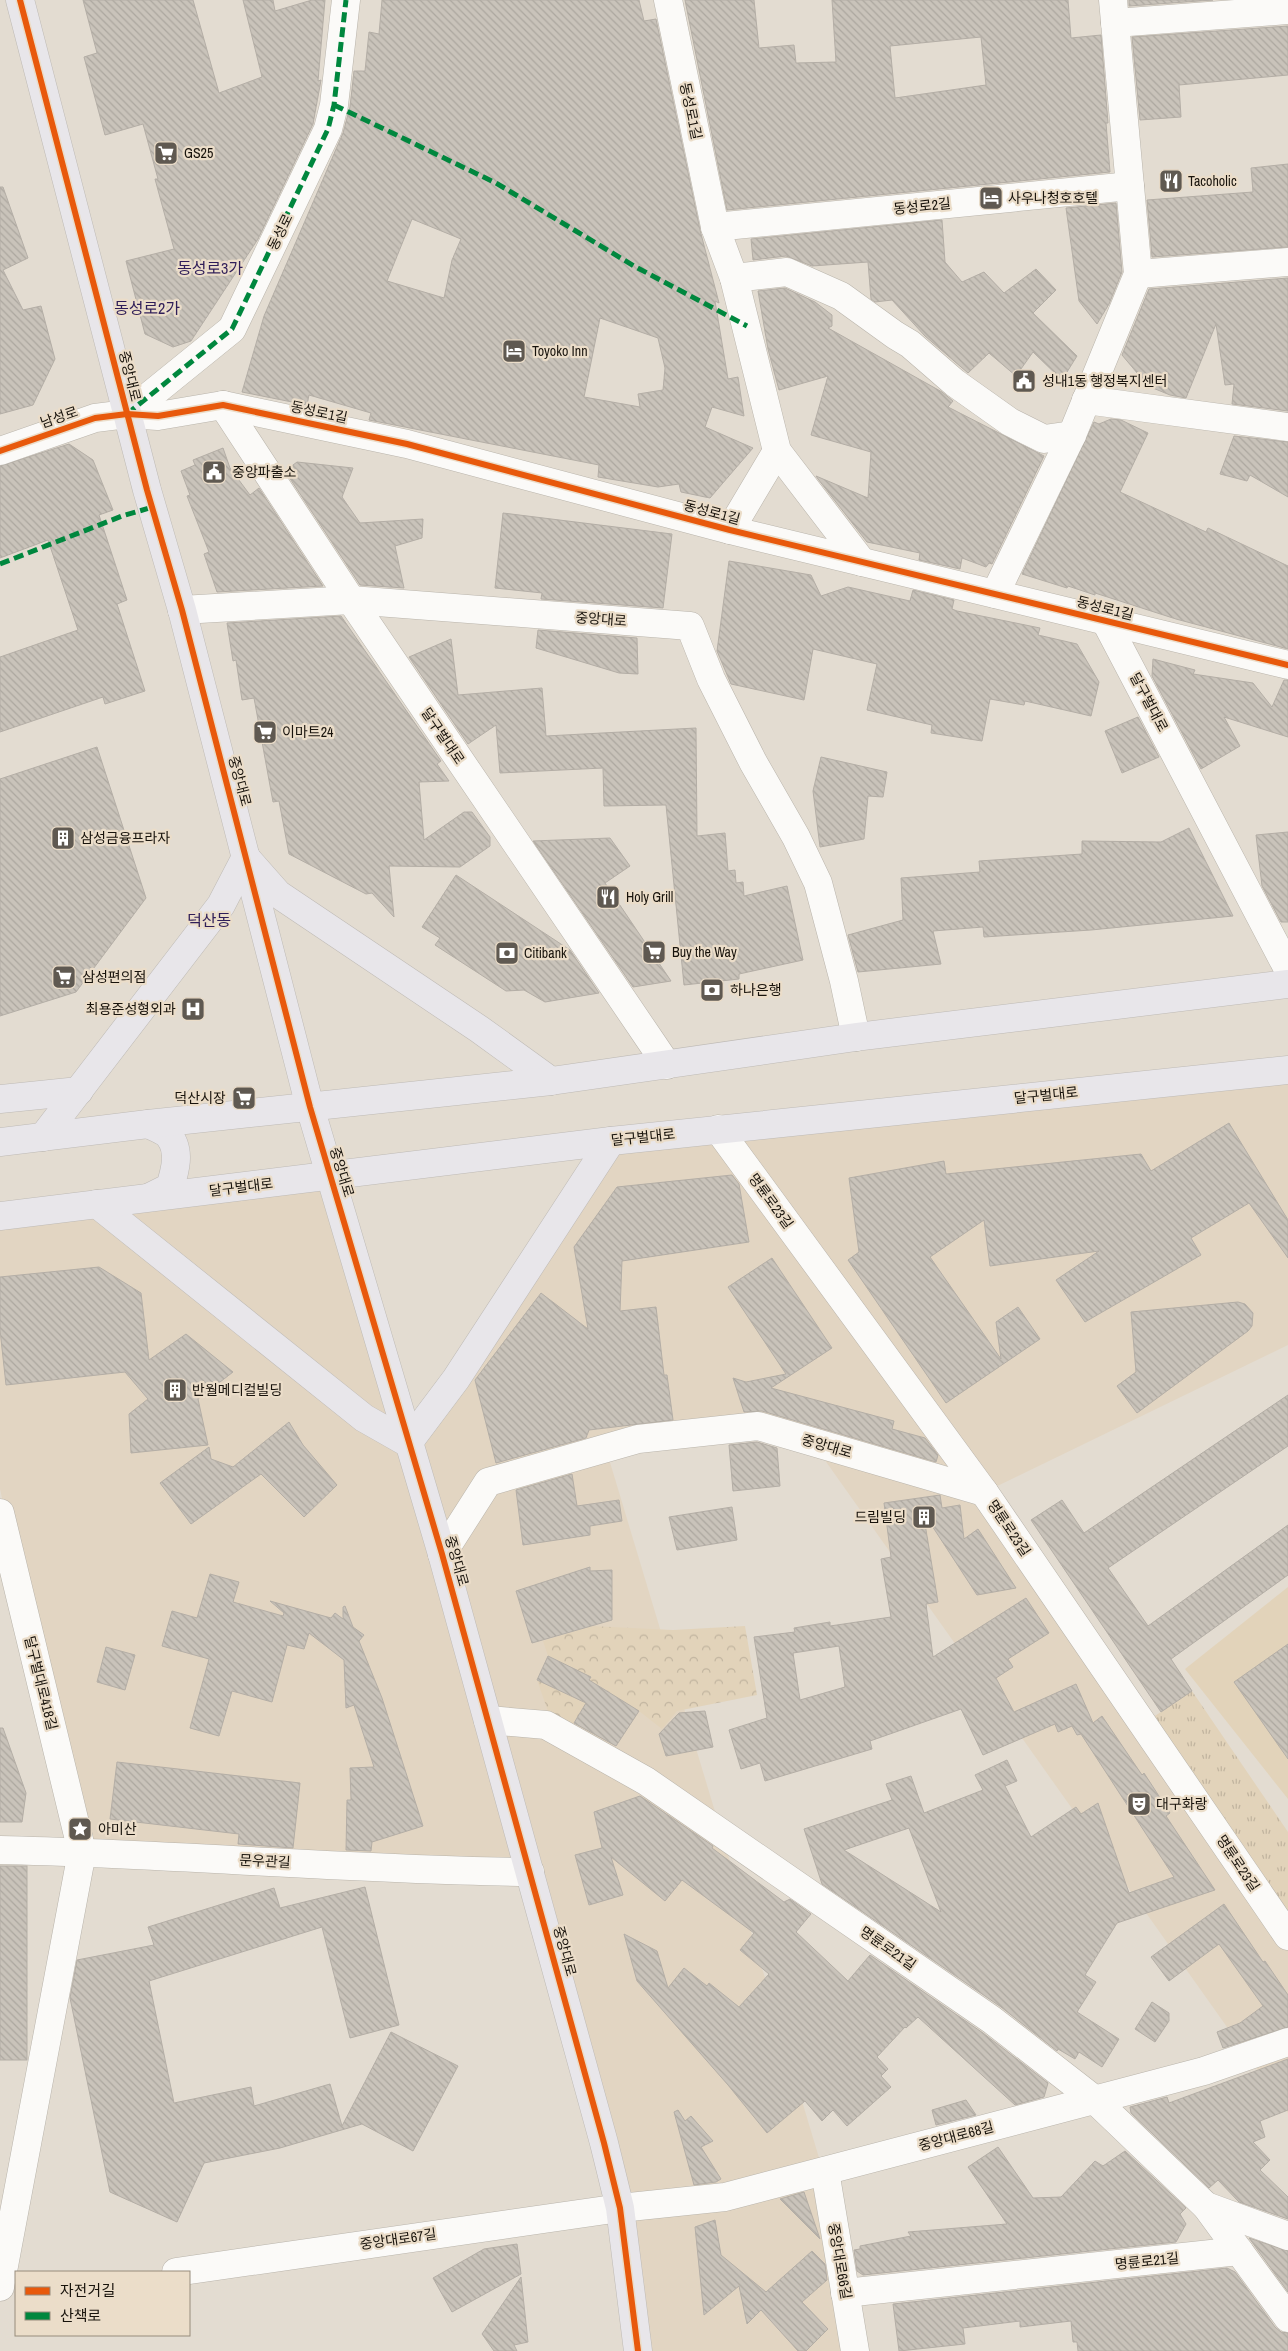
<svg xmlns="http://www.w3.org/2000/svg" width="1288" height="2351" font-family="'Archivo Narrow','Noto Sans KR',sans-serif">
<defs>
<pattern id="forest-crowns" width="20" height="18" patternUnits="userSpaceOnUse" patternTransform="scale(1.25)"><rect width="20" height="18" fill="#e2d3ba"/><path d="M2 6a3 3 0 1 1 6 0M12 15a3 3 0 1 1 6 0" fill="none" stroke="#c1b49f"/></pattern>
<pattern id="park-tufts" width="24" height="20" patternUnits="userSpaceOnUse" patternTransform="scale(1.25)"><rect width="24" height="20" fill="#e2d3ba"/><path d="M3 7l-1-3M5 7V3M7 7l1-3M15 17l-1-3M17 17v-4M19 17l1-3" fill="none" stroke="#c1b49f"/></pattern>
<pattern id="building-back-hatch" width="6" height="6" patternUnits="userSpaceOnUse" patternTransform="scale(1.25)"><rect width="6" height="6" fill="#c9c3ba"/><path d="M-1 5l2 2M0 0l6 6M5-1l2 2" fill="none" stroke="#aca79f"/></pattern>
</defs>
<rect width="100%" height="100%" fill="#e3dcd1"/>
<path fill="#e2d5c2" d="M1288,1065V1345L985,1492L1288,1937V2113L812,1442L758,1426L606,1449L823,2171L855,2351H638L620,2208L527,1872L82,1852L0,1489V1216L331,1176L408,1443L611,1141Z"/>
<path fill="#e2d3ba" d="M1288,1587V1799L1185,1669Z"/>
<path fill="url(#forest-crowns)" d="M591,1626L673,1630L745,1626L757,1695L677,1711L662,1729L639,1711L598,1685L569,1730L551,1720L537,1680L580,1700L590,1677L548,1656L543,1641Z"/>
<path fill="url(#park-tufts)" d="M1192,1691L1288,1832V1936L1143,1724Z"/>
<g fill="url(#building-back-hatch)" stroke="#b4aea6" fill-rule="evenodd">
<path d="M83,0H193L219,93L262,77L243,0H273L275,11L312,0H325L318,81L321,80L313,124L258,239L191,341L173,347L145,334L126,261L174,249L155,179H158L143,124L105,135L84,57L97,53Z"/>
<path d="M382,0H639L644,21L656,19L700,230L719,303L715,301L728,379L738,377L744,416L712,407L705,427L753,448L710,498L681,492L679,484L658,487L598,477L599,465L369,420L371,413L309,395L307,405L242,392L264,316L343,133L350,107L354,71H365L369,32L379,34ZM412,219L461,239L452,260L444,298L387,281ZM600,318L658,338L665,368L663,390L638,394L640,407L584,397Z"/>
<path d="M685,0H754L759,48L794,45L796,63L836,62L832,0H1068L1071,38L1101,35L1108,123H1106L1110,172L727,210ZM981,37L986,85L895,98L890,46Z"/>
<path d="M1129,0H1213L1129,6Z"/>
<path d="M1288,26V75L1179,85L1181,117L1140,120L1132,37Z"/>
<path d="M1288,164V247L1152,257L1147,200L1253,192L1251,168Z"/>
<path d="M0,187H3L28,258L3,270L23,310L41,306L55,359L33,405L0,414Z"/>
<path d="M1116,203L1122,272L1109,304L1097,324L1079,301L1066,208Z"/>
<path d="M942,220L945,262L962,282L984,272L1004,293L1036,269L1056,290L1033,313L1077,356L1062,380L1033,352L1016,376L989,353L968,373L925,336L892,300L875,302L871,299L868,262L812,266L786,256L753,260L751,239Z"/>
<path d="M1288,278V411L1232,404L1234,384L1225,385L1216,324L1186,398L1170,395L1148,386L1122,355L1149,289Z"/>
<path d="M785,288L815,302L832,315V326L828,328L942,392L953,401L948,407L1044,456L992,564L989,563L986,567L962,558L960,569L919,560L920,553L867,542L818,479L816,476L868,498L871,452L811,435L828,376L779,390L768,349L758,291Z"/>
<path d="M1111,419L1121,420L1148,433L1120,492L1206,532L1208,528L1288,566V649L1176,619L1095,593V595L1068,586L1067,588L1022,574L1094,422L1099,424Z"/>
<path d="M1234,436L1288,442V497L1250,475L1247,481L1220,474Z"/>
<path d="M69,444L93,460L113,510L99,515L127,600L117,604L145,691L105,704L103,697L0,732V657L78,630L48,540L0,558V466Z"/>
<path d="M223,448L230,468L250,495L259,488L323,586L217,592L204,554L209,552L187,496L190,495L181,471L195,465L193,460Z"/>
<path d="M297,462L353,468L342,497L360,523L423,519L422,538L395,546L404,588L360,585L285,471Z"/>
<path d="M503,513L672,534L663,608L541,599L542,593L495,588Z"/>
<path d="M729,561L811,575L821,596L848,587L910,601L913,590L954,600L952,609L957,611L1040,628L1038,635L1077,644L1099,682L1091,716L1025,701L1024,705L990,699L982,741L931,733L932,725L867,710L877,664L813,649L804,700L731,684L717,651Z"/>
<path d="M341,616L441,761L437,764L449,781L419,782L424,840L464,812H472L490,837V846L460,867L389,866L394,917L372,893L366,894L289,854L279,801L273,802L254,698L242,700L236,660L233,661L227,623Z"/>
<path d="M538,630L637,638L638,674L619,673L536,648Z"/>
<path d="M451,639L458,695L542,688L546,736L696,728L697,836L725,833L728,871L735,870L736,883L743,882L744,896L787,886L803,960L739,974V979L684,985L666,805L604,806L603,768L500,773L496,725L468,744L409,657Z"/>
<path d="M1153,659L1195,670L1193,674L1253,683L1272,707L1284,680H1288V737L1224,717L1240,746L1201,769L1152,676Z"/>
<path d="M1138,717L1159,757L1122,773L1105,731Z"/>
<path d="M97,747L146,898L76,992L0,1016V779Z"/>
<path d="M821,757L887,772L883,797L868,796L864,839L820,847L813,791Z"/>
<path d="M1189,828L1233,916L1091,930L984,937L983,927L933,931L941,964L858,972L848,935L903,920L901,878L980,872L979,861L1082,854V841L1161,842Z"/>
<path d="M1288,832V922H1281L1262,886L1256,835Z"/>
<path d="M610,838L630,866L605,883L671,981L633,987L533,841Z"/>
<path d="M456,875L570,950L599,993L545,1002L524,990L506,991L435,945L440,938L422,927Z"/>
<path d="M1229,1123L1288,1220V1258L1249,1203L1191,1238L1201,1255L1085,1322L1056,1280L1099,1251L990,1266L984,1220L930,1257L1001,1359L996,1322L1018,1307L1040,1339L946,1403L848,1260L859,1252L849,1178L944,1161L946,1174L1141,1154L1151,1171Z"/>
<path d="M732,1175L739,1184L749,1242L622,1261L620,1311L656,1307L664,1375H667L673,1420L589,1430L586,1438L496,1463L475,1380L541,1293L588,1329L574,1247L617,1187Z"/>
<path d="M772,1258L832,1348L771,1388L894,1421L892,1429L925,1438L938,1455L936,1462L762,1411L744,1412L733,1378L746,1382L786,1374L728,1287Z"/>
<path d="M99,1267L141,1293L149,1360L186,1334L233,1372L198,1399L208,1445L131,1453L129,1414L148,1399L125,1372L6,1385L0,1330V1277Z"/>
<path d="M1238,1302L1245,1304L1253,1313L1252,1326L1248,1331L1137,1413L1117,1386L1136,1372L1131,1312Z"/>
<path d="M1288,1395V1446L1108,1568L1148,1626L1288,1525V1575L1171,1659L1192,1691L1161,1712L1031,1520L1062,1500L1084,1533Z"/>
<path d="M289,1422L303,1445L337,1485L304,1517L261,1474L191,1524L160,1483L209,1447L211,1459L233,1467Z"/>
<path d="M757,1442L777,1448L780,1486L733,1491L729,1445Z"/>
<path d="M572,1474L577,1506L619,1500L622,1521L590,1526V1535L523,1545L516,1490Z"/>
<path d="M940,1495L942,1508L960,1505L964,1539L978,1529L1016,1588L977,1595L923,1512L938,1602L926,1604L933,1657L1026,1598L1049,1633L1008,1659L1013,1667L996,1678L1014,1712L1076,1684L1093,1723L1102,1716L1142,1775L1144,1773L1170,1813L1166,1816L1215,1890L1117,1923L1085,1975L1096,1982L1077,2012L1119,2039L1102,2067L1079,2052L1075,2059L1058,2049L1057,2051L1001,2007L822,1884L804,1829L892,1800L886,1784L911,1776L924,1813L983,1790L975,1775L1007,1760L1017,1781L1005,1786L1031,1837L1076,1807L1081,1814L1098,1803L1129,1893L1174,1877L1081,1734L1077,1735L1072,1726L1058,1732L1055,1724L983,1755L961,1709L870,1741L872,1749L765,1781L760,1763L741,1769L729,1730L767,1718L754,1637L795,1632L794,1628L830,1622V1626L891,1617L881,1559L891,1557L884,1503ZM839,1646L845,1687L800,1700L793,1653ZM909,1828L941,1912L844,1850Z"/>
<path d="M732,1507L737,1540L677,1550L669,1517Z"/>
<path d="M590,1567V1571L612,1570V1620L532,1643L516,1591Z"/>
<path d="M210,1574L239,1582L233,1602L283,1616L284,1613L270,1601L331,1618L335,1613L343,1619V1607L345,1606L353,1627L364,1635L359,1641L382,1698L423,1826L372,1842L371,1851L346,1850L347,1800H351L350,1768L374,1767L354,1705L346,1708L344,1660L309,1633L304,1649L287,1645L272,1702L232,1691L219,1736L190,1728L209,1659L162,1646L172,1611L197,1618Z"/>
<path d="M1288,1644V1759L1234,1682Z"/>
<path d="M106,1647L135,1655L125,1690L97,1682Z"/>
<path d="M548,1656L591,1677L589,1680L639,1711L616,1746L574,1723L586,1703L537,1680Z"/>
<path d="M705,1711L713,1747L666,1756L659,1734L679,1713Z"/>
<path d="M0,1728H3L26,1793L22,1822H0Z"/>
<path d="M117,1762L300,1783L293,1848L238,1844L239,1834L110,1819Z"/>
<path d="M640,1796L713,1846L712,1848L784,1902L790,1899L811,1914L796,1932L848,1981L870,1955L983,2033L1048,2083L1044,2097L1015,2105L918,2017L906,2028L905,2027L877,2057L888,2069L881,2076L891,2087L847,2126L833,2110L822,2121L805,2101L767,2133L728,2085L637,1981L624,1934L657,1951L668,1988L684,1968L707,1986L709,1983L739,2007L769,1974L740,1950L754,1933L682,1880L665,1901L611,1857L623,1895L589,1905L575,1855L602,1848L594,1812Z"/>
<rect x="0" y="1866" width="27" height="194"/>
<path d="M365,1887L399,2025L350,2038L322,1927L149,1981L174,2103L251,2087L254,2106L330,2084L342,2126L391,2032L458,2066L413,2151L362,2124L280,2148L204,2163L177,2222L110,2192L70,1998L77,1960L154,1945L148,1927L274,1888L280,1908Z"/>
<path d="M1224,1904L1263,1962L1265,1961L1288,1995V2027L1223,2048L1217,2032L1240,2023L1263,2006L1219,1944L1169,1981L1151,1957Z"/>
<path d="M1152,2002L1169,2013V2021L1155,2042L1135,2029Z"/>
<path d="M1288,2059V2110L1260,2121L1265,2137L1253,2142L1270,2160L1260,2170L1288,2197V2219L1239,2202L1218,2180L1209,2188L1131,2113L1130,2107L1167,2097L1169,2103Z"/>
<path d="M966,2100L976,2115L936,2125L932,2110Z"/>
<path d="M678,2110L685,2121L691,2116L713,2141L701,2147L721,2179L716,2182L694,2185L674,2112Z"/>
<path d="M998,2147L1033,2198L1061,2197L1095,2161L1103,2166L1125,2151L1186,2208L1180,2214L1186,2224L1176,2242L863,2275L857,2271L854,2250L860,2249V2246L911,2236L908,2232L1007,2224L968,2167Z"/>
<path d="M804,2192L820,2239L780,2199Z"/>
<path d="M715,2220L721,2255L766,2292L812,2251L825,2264L827,2280L802,2302L828,2329L806,2351H798L761,2310L747,2324L739,2286L704,2315L695,2227Z"/>
<path d="M1249,2238L1288,2251V2292L1252,2242Z"/>
<path d="M517,2244L521,2274L452,2312L433,2278L484,2249Z"/>
<path d="M1227,2268L1235,2272L1275,2327L1281,2332L1288,2333V2351H1078L1077,2342H1073L1071,2321L1020,2327V2321L963,2328L965,2344L899,2351L893,2304Z"/>
<path d="M521,2277L528,2342L514,2345L517,2351H494L482,2334Z"/>
</g>
<g fill="none" stroke-linecap="round" stroke-linejoin="round">
<g stroke="#b9b4ab" stroke-width="29">
<g id="minor">
<path d="M668,0L715,227L734,278L777,451L862,562"/>
<path d="M1115,23L1288,10"/>
<path d="M715,227L1130,186"/>
<path d="M1138,274L1288,262"/>
<path d="M734,278L787,272L841,296L895,335L910,344L955,383L1010,422L1044,439L1072,435"/>
<path d="M1086,400L1288,427"/>
<path d="M223,405L351,600L667,1065"/>
<path d="M127,414L232,329L328,129L334,105L346,0"/>
<path d="M0,451L95,418L127,414L158,416L223,405L407,444L730,530L1288,665"/>
<path d="M730,530L777,451"/>
<path d="M995,594L1072,435L1138,274L1113,0"/>
<path d="M182,610L351,600L690,626L711,679L753,762L796,837L818,883L844,981L856,1037"/>
<path d="M1106,622L1288,969"/>
<path d="M718,1129L984,1492L1288,1936"/>
<path d="M0,1513L82,1852L0,2287"/>
<path d="M442,1554L488,1482L638,1439L758,1426L984,1492"/>
<path d="M488,1720L546,1725L646,1781L992,2020L1095,2100L1206,2206L1288,2318"/>
<path d="M0,1850C177,1854 353,1870 530,1872"/>
<path d="M825,2171L855,2351"/>
<path d="M1206,2206L1288,2236"/>
<path d="M176,2272L620,2208L725,2197L1204,2071L1288,2042"/>
<path d="M845,2293L1239,2251"/>
</g>
</g>
<g stroke="#bebab5" stroke-width="29">
<g id="major">
<path d="M20,0L147,490L182,610L310,1107L442,1554L604,2143L620,2208L638,2351"/>
<path d="M248,860L278,894L479,1029L551,1081"/>
<path d="M0,1099L79,1091"/>
<path d="M148,1124C154,1127 165,1131 169,1136C181,1151 175,1171 170,1187L150,1197"/>
<path d="M43,1137L221,905L246,857"/>
<path d="M0,1142L148,1124L551,1081L856,1037L1288,984"/>
<path d="M97,1204L364,1418L408,1443"/>
<path d="M0,1216L611,1141L1288,1070"/>
<path d="M408,1443L456,1379L611,1141"/>
</g>
</g>
<use href="#minor" stroke="#fbfaf8" stroke-width="28"/>
<use href="#major" stroke="#e8e6ea" stroke-width="28"/>
<g stroke="#00873e" stroke-width="5" stroke-dasharray="10 5" stroke-linecap="butt">
<path d="M334,105L496,183L634,266L747,326"/>
<path d="M127,414L232,329L328,129L334,105L346,0"/>
<path d="M0,564L122,516L153,507"/>
</g>
<g stroke="#ebddc9" stroke-width="9">
<g id="cycleway">
<path d="M20,0L147,490L182,610L310,1107L442,1554L604,2143L620,2208L638,2351"/>
<path d="M0,451L95,418L127,414L158,416L223,405L407,444L730,530L1288,665"/>
</g>
</g>
<use href="#cycleway" stroke="#e8590c" stroke-width="6"/>
</g>
<defs>
<g id="supermarket-square" transform="scale(1.25)"><rect x="-9" y="-9" width="18" height="18" rx="4" fill="#5f5951" stroke="#ebddc9"/><path d="M-6-5.5h2.5l.6 2H6L4.5 2H-2.5L-4.4-4H-6ZM-1.5 3.2a1.3 1.3 0 1 0 .1 0ZM3 3.2a1.3 1.3 0 1 0 .1 0Z" fill="#fff"/></g>
<g id="restaurant-square" transform="scale(1.25)"><rect x="-9" y="-9" width="18" height="18" rx="4" fill="#5f5951" stroke="#ebddc9"/><path d="M-5-6h1v4h1v-4h1v4h1v-4h1v5L-1.5 .5V6h-2V.5L-5-1ZM5-6V6H3V1.5H1.5Q1.5-4 5-6Z" fill="#fff"/></g>
<g id="hotel-square" transform="scale(1.25)"><rect x="-9" y="-9" width="18" height="18" rx="4" fill="#5f5951" stroke="#ebddc9"/><path d="M-6-4.5h1.5V1H6V5H4.5V3h-9V5H-6ZM-4 0a1.8 1.8 0 1 1 3.6 0ZM.5 0V-2.5h3Q6-2.5 6 0Z" fill="#fff"/></g>
<g id="civic-square" transform="scale(1.25)"><rect x="-9" y="-9" width="18" height="18" rx="4" fill="#5f5951" stroke="#ebddc9"/><path d="M-.6-6.5H3V-4.5H.6V-3L4-1V1h2V6H-6V1h2V-1L-.6-3ZM-1.2 2.5V6h2.4V2.5Z" fill="#fff"/></g>
<g id="building-square" transform="scale(1.25)"><rect x="-9" y="-9" width="18" height="18" rx="4" fill="#5f5951" stroke="#ebddc9"/><path d="M-4-6H4V6H1V3H-1V6H-4ZM-2.5-4.3h1.7v1.8h-1.7ZM.8-4.3h1.7v1.8H.8ZM-2.5-1h1.7V.8h-1.7ZM.8-1h1.7V.8H.8Z" fill="#fff"/></g>
<g id="bank-square" transform="scale(1.25)"><rect x="-9" y="-9" width="18" height="18" rx="4" fill="#5f5951" stroke="#ebddc9"/><path d="M-6-4H6V4H-6ZM0-2.3a2.3 2.3 0 1 0 0 4.6a2.3 2.3 0 1 0 0-4.6Z" fill="#fff"/></g>
<g id="hospital-square" transform="scale(1.25)"><rect x="-9" y="-9" width="18" height="18" rx="4" fill="#5f5951" stroke="#ebddc9"/><path d="M-5-5h3v3.5h4V-5h3V5h-3V1.5h-4V5h-3Z" fill="#fff"/></g>
<g id="theatre-square" transform="scale(1.25)"><rect x="-9" y="-9" width="18" height="18" rx="4" fill="#5f5951" stroke="#ebddc9"/><path d="M-5-5.5Q0-4 5-5.5V0Q5 5 0 6Q-5 5-5 0ZM-3.3-2.5H-1v1.5H-3.3ZM1-2.5H3.3v1.5H1ZM-2.8 1Q0 5.5 2.8 1Z" fill="#fff"/></g>
<g id="sight-square" transform="scale(1.25)"><rect x="-9" y="-9" width="18" height="18" rx="4" fill="#5f5951" stroke="#ebddc9"/><path d="M0-6L1.8-2.2L6-1.7L2.9 1.2L3.7 5.4L0 3.3L-3.7 5.4L-2.9 1.2L-6-1.7L-1.8-2.2Z" fill="#fff"/></g>
</defs>
<g fill-rule="evenodd">
<use href="#supermarket-square" x="166" y="153"/>
<use href="#restaurant-square" x="1171" y="181"/>
<use href="#hotel-square" x="991" y="198"/>
<use href="#hotel-square" x="514" y="351"/>
<use href="#civic-square" x="1024" y="381"/>
<use href="#civic-square" x="214" y="472"/>
<use href="#supermarket-square" x="265" y="732"/>
<use href="#building-square" x="63" y="838"/>
<use href="#restaurant-square" x="608" y="897"/>
<use href="#supermarket-square" x="654" y="952"/>
<use href="#bank-square" x="507" y="953"/>
<use href="#supermarket-square" x="64" y="977"/>
<use href="#bank-square" x="712" y="990"/>
<use href="#hospital-square" x="193" y="1009"/>
<use href="#supermarket-square" x="244" y="1098"/>
<use href="#building-square" x="175" y="1390"/>
<use href="#building-square" x="924" y="1517"/>
<use href="#theatre-square" x="1139" y="1804"/>
<use href="#sight-square" x="80" y="1829"/>
</g>
<g text-anchor="middle" dominant-baseline="central" stroke-width="4.5" stroke-linejoin="round" paint-order="stroke">
<g font-size="14" fill="#18130c" stroke="#ebddc9">
<text transform="translate(691 111) rotate(78)">동성로1길</text>
<text transform="translate(922 206) rotate(-6)">동성로2길</text>
<text transform="translate(280 232) rotate(-64)">동성로</text>
<text transform="translate(130 376) rotate(76)">중앙대로</text>
<text transform="translate(319 412) rotate(12)">동성로1길</text>
<text transform="translate(59 417) rotate(-19)">남성로</text>
<text transform="translate(712 512) rotate(15)">동성로1길</text>
<text transform="translate(1105 608) rotate(14)">동성로1길</text>
<text transform="translate(601 619) rotate(4)">중앙대로</text>
<text transform="translate(1149 702) rotate(62)">달구벌대로</text>
<text transform="translate(443 736) rotate(56)">달구벌대로</text>
<text transform="translate(240 781) rotate(75)">중앙대로</text>
<text transform="translate(1046 1095) rotate(-6)">달구벌대로</text>
<text transform="translate(643 1137) rotate(-6)">달구벌대로</text>
<text transform="translate(342 1172) rotate(73)">중앙대로</text>
<text transform="translate(241 1187) rotate(-7)">달구벌대로</text>
<text transform="translate(771 1201) rotate(54)">명륜로23길</text>
<text transform="translate(827 1446) rotate(16)">중앙대로</text>
<text transform="translate(1009 1528) rotate(56)">명륜로23길</text>
<text transform="translate(457 1561) rotate(74)">중앙대로</text>
<text transform="translate(41 1683) rotate(76)">달구벌대로418길</text>
<text transform="translate(265 1861) rotate(3)">문우관길</text>
<text transform="translate(1238 1863) rotate(56)">명륜로23길</text>
<text transform="translate(888 1948) rotate(35)">명륜로21길</text>
<text transform="translate(565 1951) rotate(75)">중앙대로</text>
<text transform="translate(956 2136) rotate(-15)">중앙대로68길</text>
<text transform="translate(398 2239) rotate(-8)">중앙대로67길</text>
<text transform="translate(840 2261) rotate(80)">중앙대로66길</text>
<text transform="translate(1147 2261) rotate(-6)">명륜로21길</text>
</g>
<g font-size="14" fill="#18130c" stroke="#ebddc9" text-anchor="start">
<text x="184" y="153">GS25</text>
<text x="1188" y="181">Tacoholic</text>
<text x="1008" y="198">사우나청호호텔</text>
<text x="532" y="351">Toyoko Inn</text>
<text x="1042" y="381">성내1동 행정복지센터</text>
<text x="232" y="472">중앙파출소</text>
<text x="282" y="732">이마트24</text>
<text x="80" y="838">삼성금융프라자</text>
<text x="626" y="897">Holy Grill</text>
<text x="672" y="952">Buy the Way</text>
<text x="524" y="953">Citibank</text>
<text x="82" y="977">삼성편의점</text>
<text x="730" y="990">하나은행</text>
<text x="176" y="1009" text-anchor="end">최용준성형외과</text>
<text x="226" y="1098" text-anchor="end">덕산시장</text>
<text x="192" y="1390">반월메디컬빌딩</text>
<text x="906" y="1517" text-anchor="end">드림빌딩</text>
<text x="1156" y="1804">대구화랑</text>
<text x="98" y="1829">아미산</text>
</g>
<g font-size="16" fill="#2f1e58" stroke="#ebddc9">
<text x="210" y="268">동성로3가</text>
<text x="147" y="308">동성로2가</text>
<text x="209" y="920">덕산동</text>
</g>
</g>
<rect x="15" y="2271" width="175" height="65" fill="#ebddc9" stroke="#978c7d"/>
<rect x="25" y="2287" width="25" height="8" fill="#e8590c" stroke="#978c7d"/>
<text x="60" y="2296" font-size="15" fill="#18130c">자전거길</text>
<rect x="25" y="2312" width="25" height="8" fill="#00873e" stroke="#978c7d"/>
<text x="60" y="2321" font-size="15" fill="#18130c">산책로</text>
</svg>
